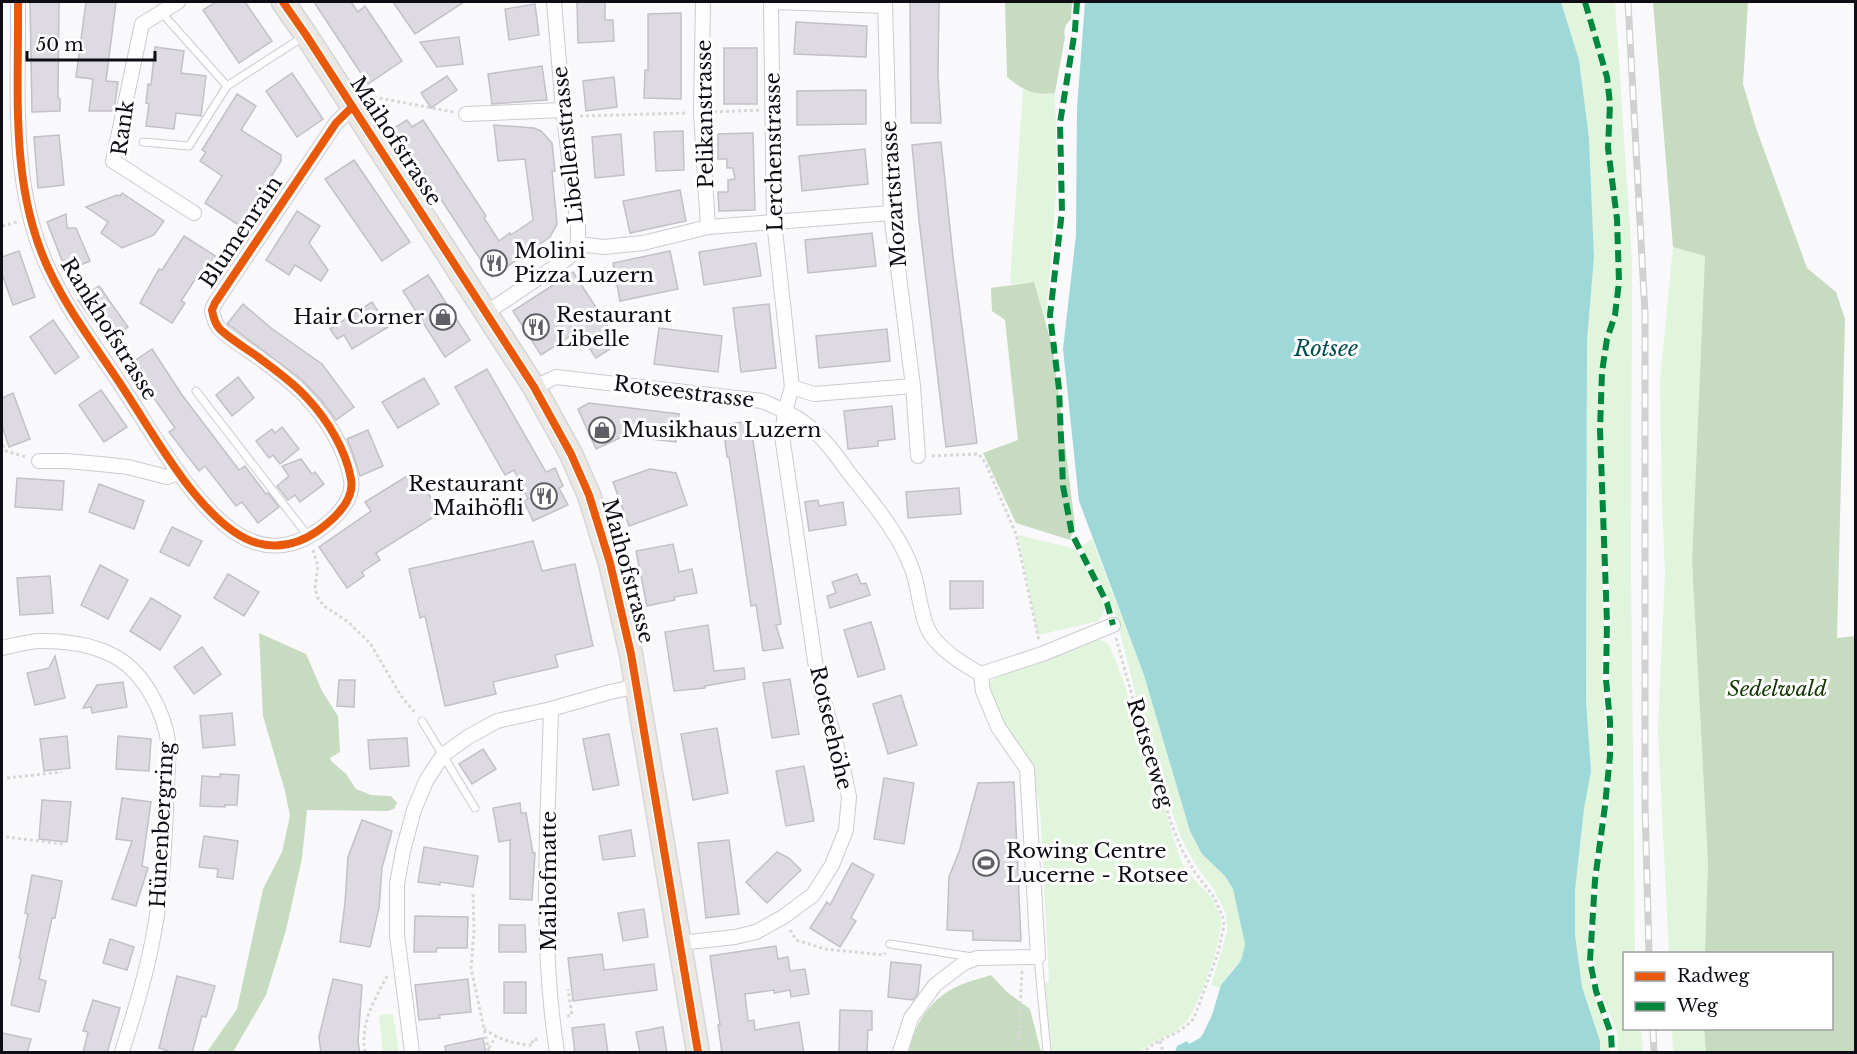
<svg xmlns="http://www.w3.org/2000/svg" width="1857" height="1054" font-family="'Libre Baskerville',serif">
<rect width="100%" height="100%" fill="#f9f8fb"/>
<g fill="#e1f4dc">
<path d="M1561,2H1615L1632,261L1631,570L1635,953L1624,954V1028L1641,1029L1643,1052H1617L1618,1037L1614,1024L1600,993L1594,959L1597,879L1609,802L1613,756V725L1609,676L1611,621L1608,565L1602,567L1604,621L1602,673L1608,754L1588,923V960L1589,975L1594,994L1608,1028L1610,1052H1600V1041L1582,987L1575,935V890L1584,809L1591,771L1586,700L1587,341L1594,257L1589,138L1579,60Z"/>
<path d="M1023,90L1043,95L1055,93L1057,174L1055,208L1046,318L1044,319L1034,282L1010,284Z"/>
<path d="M1673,247L1705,255L1692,561L1708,863L1705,953L1669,954L1658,730L1665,574L1662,499L1660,382Z"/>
<path d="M1018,535L1076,549L1105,605L1104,612L1099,621L1038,635Z"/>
<path d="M1092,539L1144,675L1202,854L1225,876L1233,889L1245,944L1242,957L1240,962L1233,969L1220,988L1211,985L1227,932L1226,914L1213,888L1196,865L1181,838L1145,731L1114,609L1081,547Z"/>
<path d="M1100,640L1106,642L1110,647L1122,677L1181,861L1187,872L1212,898L1221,919V926L1216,951L1203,989L1192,1013L1185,1023L1174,1032L1153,1042L1140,1052H1052L1045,984L1049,981L1040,810L1034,780L994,706L987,686L990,682L999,674L1090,641Z"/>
<path d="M393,1014L399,1052H383L379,1015Z"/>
<path d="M1672,1029H1704L1706,1052H1673Z"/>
</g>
<g fill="#c7dbc1">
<path d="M1005,2H1072L1071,19C1066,24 1063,29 1065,37L1055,93C1033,96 1023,90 1007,77Z"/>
<path d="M1653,2H1748L1743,84L1756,128L1807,268L1836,292L1845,319L1837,638L1855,636V1052H1706L1704,1029L1832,1028V954L1705,953L1708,863L1692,561L1705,256L1673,247Z"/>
<path d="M1034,282L1053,349L1075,525L1070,540L1016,523L983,453L1018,440L1005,320L992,311L991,288Z"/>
<path d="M259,633L306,654L322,691L338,716L340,752L330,758L331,761L346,774L356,789L371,795L391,796L397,803L394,809L388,811L307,810L302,858L286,930L266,995L233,1052H207L237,1009L263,889L282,852L290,816L285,791L263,716Z"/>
<path d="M991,975L1007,992L1030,1009L1041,1052H909C914,1025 929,1001 954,988C965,982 979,979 991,975Z"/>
</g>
<path fill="#9fd8d8" d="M1085,2H1561L1579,60L1589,138L1594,257L1587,341L1586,700L1591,771L1584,809L1575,890V935L1582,987L1600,1041V1052H1175L1177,1046L1187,1041L1189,1044L1200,1038L1203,1034L1212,1015L1221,985L1240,962L1242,957L1245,944L1233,889L1225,876L1202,854L1190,831L1144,675L1079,501L1063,349L1076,235L1077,108Z"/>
<g fill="#dddbe1" stroke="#c3c0c7" stroke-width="1.5">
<path d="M30,2H59L58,98L60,99V111L32,112Z"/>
<path d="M86,2H116L106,81L118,82L114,111H89L93,79L76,77Z"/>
<path d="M216,2H245L272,41L239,63L203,10Z"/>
<path d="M314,2H351L358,12L365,6L402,61L368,84Z"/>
<path d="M393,2H464L415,34Z"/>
<path d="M577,2H605V20H613L614,41L578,43Z"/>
<path d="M910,2H939L938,76L941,123H911Z"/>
<path d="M535,4L539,35L509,40L505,9Z"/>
<path d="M681,13V99L644,98L645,70H648V14Z"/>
<path d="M796,22L867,26L866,57L794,54Z"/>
<path d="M459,37L463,64L437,67L420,42Z"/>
<path d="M155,47L184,51L181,73L206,76L201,116L176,113L174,129L146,126L149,104L146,103L148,84L151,85Z"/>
<rect x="724" y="48" width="33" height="56"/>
<path d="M542,66L547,100L492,104L488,74Z"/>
<path d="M292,73L323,119L297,137L266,91Z"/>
<path d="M447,76L457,90L431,108L421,93Z"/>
<path d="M614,77L617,107L586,111L583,81Z"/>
<path d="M866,90V124L797,125V91Z"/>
<path d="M237,94L256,106L241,130L281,155V161L240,226L205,203L222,176L200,161L206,152L202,150Z"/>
<path d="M407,120L412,127L423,120L486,216L484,218L499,241L510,233L511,235L533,220L525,159L498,161L494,125L534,128L541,131L552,143L555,171H552L557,224L550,237L492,277L394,128Z"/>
<path d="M683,131L684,170L656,171L654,132Z"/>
<path d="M753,133L755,210L719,211L718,192H728V180L735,179L733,168H727V159H718V134Z"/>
<path d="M621,134L624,175L595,178L592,137Z"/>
<path d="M59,135L64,185L38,188L34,137Z"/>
<path d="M941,142L953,257L977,443L946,447L919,220L912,145Z"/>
<path d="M865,149L868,184L802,191L799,156Z"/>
<path d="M354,160L410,242L382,261L325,179Z"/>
<path d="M680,190L686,221L630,233L623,201Z"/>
<path d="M122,193L164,221L154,235L122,248L101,233L108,222L86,207L117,195L120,196Z"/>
<path d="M297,211L320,226L309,243L328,270L321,281L295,265L289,275L266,260Z"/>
<path d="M66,214L67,228H76L90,261L66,271L47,222Z"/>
<path d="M872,233L876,266L808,273L805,240Z"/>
<path d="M184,236L217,257L202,281L196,278L181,301L185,303L172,323L140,303L159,269L162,270Z"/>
<path d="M756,243L761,276L704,285L699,252Z"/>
<path d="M19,251L35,297L13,305L2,274V257Z"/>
<path d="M670,251L678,289L620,301L613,263Z"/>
<path d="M573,272L619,343L596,358L578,331L541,355L513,311Z"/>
<path d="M428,275L470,340L445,357L403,291Z"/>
<path d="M99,286L128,327L107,341L78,300Z"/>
<path d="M372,302L388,327L352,349L344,335L337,339L330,329Z"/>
<path d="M243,304L271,328L322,364L354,407L336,420L321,400L302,380L229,325L227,324Z"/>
<path d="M769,304L776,368L741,372L733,308Z"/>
<path d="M53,320L79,357L55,374L30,337Z"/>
<path d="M659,328L722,336L718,372L654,364Z"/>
<path d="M887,329L890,361L819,368L816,336Z"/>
<path d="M152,349L182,395L239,470L245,466L266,494L268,493L279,507L258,523L242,502L236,506L205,466L199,471L169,432L175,428L130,364Z"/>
<path d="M487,369L546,472L555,468L563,486L559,488L568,505L533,521L524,501L528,499L514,470L505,475L455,387Z"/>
<path d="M238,377L254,398L232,416L216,395Z"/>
<path d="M424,378L439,404L398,428L382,402Z"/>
<path d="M101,390L127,427L104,442L79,405Z"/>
<path d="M13,393L30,439L9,447L2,426V398Z"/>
<path d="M589,403L679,414L676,442L624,436L596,449L578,409Z"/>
<path d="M892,406L895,439L878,441V446L848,449L844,411Z"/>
<path d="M750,421L781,624L776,625L783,648L763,651L756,605L751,606L729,457H727L723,425Z"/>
<path d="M282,427L299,449L280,464L273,455L269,458L256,441L272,429L275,433Z"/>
<path d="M368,430L383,466L360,476L353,454L347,439Z"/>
<path d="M301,459L312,474L315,472L324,484L300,502L295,495L288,500L277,486L289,476L282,466Z"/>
<path d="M650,469L676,473L687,505L629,526L613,482Z"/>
<path d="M407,476L415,487L422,483L440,513L376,553L380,560L362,572L364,576L347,588L319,547L371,511L365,502Z"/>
<path d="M17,478L64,481L62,510L15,507Z"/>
<path d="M99,484L144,501L134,529L89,512Z"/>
<path d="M959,488L961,514L908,518L906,492Z"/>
<path d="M818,500L819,506L843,502L846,525L809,531L805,502Z"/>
<path d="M172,527L202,541L189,566L160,552Z"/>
<path d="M533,541L542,571L575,564L593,646L555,655L558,667L493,682L496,694L445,706L425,616L420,618L409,569Z"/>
<path d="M673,544L679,572L692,569L697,593L674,597L675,600L647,606L636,551Z"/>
<path d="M100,565L128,580L108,619L81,605Z"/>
<path d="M228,574L259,592L244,616L214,598Z"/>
<path d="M857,574L861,584L866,583L870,595L830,608L827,596L836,593L832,582Z"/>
<path d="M50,576L53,613L20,615L17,578Z"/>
<path d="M950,581H983V608L950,609Z"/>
<path d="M151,598L181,616L160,650L130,631Z"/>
<path d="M871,622L885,669L858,677L844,630Z"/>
<path d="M708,625L714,671L744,668L745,679L705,686V688L674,691L665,632Z"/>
<path d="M202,647L221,674L194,694L174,667Z"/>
<path d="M55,656L65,698L35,705L27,673L49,668Z"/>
<path d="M790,679L799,734L772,738L763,683Z"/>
<path d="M339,680H355L354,707L337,706Z"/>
<path d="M123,682L127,707L92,713L91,707L83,708L97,685Z"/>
<path d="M901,695L917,745L888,754L873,704Z"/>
<path d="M232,713L235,745L203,748L200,716Z"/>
<path d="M717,728L728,793L693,800L681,734Z"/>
<path d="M609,734L619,785L593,790L583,739Z"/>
<path d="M67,736L70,768L44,771L40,739Z"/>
<path d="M118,736L151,739L149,771L116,769Z"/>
<path d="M407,738L409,766L370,769L368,740Z"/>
<path d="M483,749L496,769L472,784L459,764Z"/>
<path d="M804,766L814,821L786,826L776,771Z"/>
<path d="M220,774L239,775L237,805H225V807L200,806L202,776L220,777Z"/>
<path d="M884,778L914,783L904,844L874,839Z"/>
<path d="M1014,782L1021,941L973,940V931L947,930L949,877L960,849L978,783Z"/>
<path d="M122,798L151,802L142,866L148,868L136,906L112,899L132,841L116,839Z"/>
<path d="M42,800L71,802L67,842L39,839Z"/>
<path d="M520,803L521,813H526L533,853H535L532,900L510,899V840L499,842L493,808Z"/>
<path d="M362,820L392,831L382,868L379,908L370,947L340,942L345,903L348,857Z"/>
<path d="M631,830L635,856L603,860L599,836Z"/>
<path d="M204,836L238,841L233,879L217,877L218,869L199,867Z"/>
<path d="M729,840L739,914L706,918L698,843Z"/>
<path d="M424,847L478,856L473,887L440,882V885L418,882Z"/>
<path d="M777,852L789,858L801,870L767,903L746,882Z"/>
<path d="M852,863L874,875L851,918L856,921L840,947L810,928L827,902L830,905Z"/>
<path d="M32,875L62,881L55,918H52L39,979L46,981L39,1012L11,1005L21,959L19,958L28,914L25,913Z"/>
<path d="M644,909L648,937L623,941L618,913Z"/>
<path d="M415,916L468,917L467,948H437L436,952H414Z"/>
<path d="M499,925H525L526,952H499Z"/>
<path d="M110,939L134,947L127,970L103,963Z"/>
<path d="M776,946L778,959L788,957L790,971L805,969L809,994L791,997L790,990L774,993V990L745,994L748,1021L754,1020L755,1030L799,1022L804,1053H722L718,1025H720L710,956Z"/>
<path d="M602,954L604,970L654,964L657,990L573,1001L568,958Z"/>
<path d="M891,962L921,965L918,993L913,1000L888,997Z"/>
<path d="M177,976L215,986L206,1017L202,1016L192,1053H174L159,1048Z"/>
<path d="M333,979L362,985L358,1042L360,1053H321L319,1037Z"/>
<path d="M468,979L471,1012L439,1015L440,1018L419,1020L415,985Z"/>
<rect x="504" y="982" width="22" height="31"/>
<path d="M93,1000L120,1008L107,1053H83L88,1032L83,1031Z"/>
<path d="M840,1010L872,1011V1030H868L867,1053H839Z"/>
<path d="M604,1024L608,1053H575L572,1028Z"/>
<path d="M663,1027L667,1053H640L636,1032Z"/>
<path d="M2,1033L31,1039L27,1053H2Z"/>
<path d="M483,1038L486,1053H446L445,1046Z"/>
</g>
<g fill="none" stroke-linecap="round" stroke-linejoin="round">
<g stroke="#cccad1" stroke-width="9">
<g id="lane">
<path d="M227,86L303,37"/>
<path d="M143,142L189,146L227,86L161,12"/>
<path d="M196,391L308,536"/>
<path d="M422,721L475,808"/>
<path d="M890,944L972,957"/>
<path d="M1038,957L1047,1052"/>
</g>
</g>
<g stroke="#cccad1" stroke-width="16">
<g id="street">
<path d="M18,2C19,92 9,188 50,272C69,312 98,350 123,388C152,432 190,501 233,531C261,551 291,550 319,530C334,519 355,500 351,479C346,450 327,419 307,398C293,382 275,370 258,357C247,349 227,337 219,328C215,323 213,316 212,310L215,303L336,123L352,107"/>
<path d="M178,2L142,24L113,161L194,213"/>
<path d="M703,2L701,112L708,227"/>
<path d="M885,2L891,213L913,386L918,456"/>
<path d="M466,114L563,110"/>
<path d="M578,244L604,247L643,243L708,227L891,213"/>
<path d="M486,313L568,258L578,244V228L563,110L554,2"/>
<path d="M534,387L556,377L762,401C776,407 791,413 803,422C822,435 836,455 849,473C872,502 899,533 912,569C919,587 919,608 927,627C934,646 964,665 981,674L1042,654L1113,625"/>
<path d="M792,387L814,394L913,386"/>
<path d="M39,461H66L100,464L128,467L167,477L179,473"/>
<path d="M2,648C15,645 29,641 42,641C65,641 89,644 110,654C143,669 165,712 169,747C165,808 166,871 154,932C147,973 134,1013 122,1052"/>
<path d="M551,709C548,823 539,939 557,1052"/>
<path d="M680,943L735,937L756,932L783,917L813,895L832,865L846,830L849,797L843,768L818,681L782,436L785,411L792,387L774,221L771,6L776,2L885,6"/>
<path d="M412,1052L397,935V884L403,851L414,810L426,781L443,755L468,737L497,721L551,709L610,692L638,686"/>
<path d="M900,1052L911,1018L935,985L964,963L977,958L1038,957L1027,769L998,727L983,691L981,674"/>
</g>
</g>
<g stroke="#d6d6d8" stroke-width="25">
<path id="primary" d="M283,2L306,35L534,387L571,454L589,495L610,563L631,654L698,1052"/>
</g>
<g stroke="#d7d7d8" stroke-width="3" stroke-dasharray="3 3" stroke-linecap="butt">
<path d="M368,99L374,97L453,112"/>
<path d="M714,112L759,110"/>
<path d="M580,116L687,113"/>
<path d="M2,226L17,222"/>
<path d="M2,445L6,451L26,457"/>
<path d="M932,456L979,454L986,464L1016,534L1039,641"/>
<path d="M313,550L318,566L315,588L318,598L324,606L347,621L370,643L401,696L416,714"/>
<path d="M1116,638L1138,717L1171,823L1182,850L1194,871L1214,897L1223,918L1224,925L1218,953L1194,1018C1180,1036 1158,1037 1144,1052"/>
<path d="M7,778L62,772"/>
<path d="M6,837L64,844"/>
<path d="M473,894L474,932L471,968L489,1052"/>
<path d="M790,930L796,940L825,949L884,955L885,953"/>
<path d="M567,1016L572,1015L568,989"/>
<path d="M484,1029C499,1039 515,1045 533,1045L532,1040L540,1039"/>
<path d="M1160,1041L1163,1052"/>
<path d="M489,1048L496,1036"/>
<path d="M365,1052C360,1023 374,1001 387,976"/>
<path d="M1018,1052L1022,971"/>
</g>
<use href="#lane" stroke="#fefefe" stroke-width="7"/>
<use href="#street" stroke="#fefefe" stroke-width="14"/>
<use href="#primary" stroke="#ebe7e2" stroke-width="22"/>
<g stroke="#d1d1d1" stroke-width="7">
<g id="rail">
<path d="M1628,2L1645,313V806L1649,954"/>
<path d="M1653,1028L1654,1052"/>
</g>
</g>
<use href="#rail" stroke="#fff" stroke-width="4.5" stroke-dasharray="14" stroke-linecap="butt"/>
<g stroke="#00873e" stroke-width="6" stroke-dasharray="12 6" stroke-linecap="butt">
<path d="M1077,2L1075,30L1060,123L1062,211L1050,315L1059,389L1063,486L1072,534L1107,603L1113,625"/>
<path d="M1585,2L1607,77L1610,104L1608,148L1617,219L1619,282L1615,315L1607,339L1602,372L1600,430L1607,622L1606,680L1610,721V756L1605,806L1595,880L1590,961L1596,991L1611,1034L1612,1052"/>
</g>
<g stroke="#fff" stroke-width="11">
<g id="cycleway">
<path d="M18,2C19,92 9,188 50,272C69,312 98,350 123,388C152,432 190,501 233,531C261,551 291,550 319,530C334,519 355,500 351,479C346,450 327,419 307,398C293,382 275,370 258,357C247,349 227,337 219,328C215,323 213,316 212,310L215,303L336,123L352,107"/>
<path d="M283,2L306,35L534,387L571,454L589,495L610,563L631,654L698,1052"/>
</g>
</g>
<use href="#cycleway" stroke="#e8590c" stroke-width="8"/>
</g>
<defs>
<g id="restaurant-ring" transform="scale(1.35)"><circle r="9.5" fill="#fff" stroke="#605f65" stroke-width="1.5"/><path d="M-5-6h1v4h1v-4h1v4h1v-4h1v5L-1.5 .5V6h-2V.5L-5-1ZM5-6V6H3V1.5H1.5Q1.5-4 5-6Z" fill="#605f65"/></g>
<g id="shop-ring" transform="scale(1.35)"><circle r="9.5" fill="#fff" stroke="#605f65" stroke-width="1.5"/><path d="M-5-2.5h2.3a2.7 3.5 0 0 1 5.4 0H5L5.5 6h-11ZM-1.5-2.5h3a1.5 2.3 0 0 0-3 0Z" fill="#605f65"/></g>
<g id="stadium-ring" transform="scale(1.35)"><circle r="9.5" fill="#fff" stroke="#605f65" stroke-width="1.5"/><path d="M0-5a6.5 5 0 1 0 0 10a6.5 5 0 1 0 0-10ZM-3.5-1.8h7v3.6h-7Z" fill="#605f65"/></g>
</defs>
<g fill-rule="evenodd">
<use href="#restaurant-ring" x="494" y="263"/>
<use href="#shop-ring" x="443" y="317"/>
<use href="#restaurant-ring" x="536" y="327"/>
<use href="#shop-ring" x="602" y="430"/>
<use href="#restaurant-ring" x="544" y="496"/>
<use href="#stadium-ring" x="986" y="863"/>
</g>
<g text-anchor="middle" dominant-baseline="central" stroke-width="6" stroke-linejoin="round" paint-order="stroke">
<g font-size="21" fill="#0e0c14" stroke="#fff">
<text transform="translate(705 114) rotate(-91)">Pelikanstrasse</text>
<text transform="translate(123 128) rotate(-82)">Rank</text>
<text transform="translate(396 141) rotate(57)">Maihofstrasse</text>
<text transform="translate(568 145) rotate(-96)">Libellenstrasse</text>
<text transform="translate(774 152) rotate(-91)">Lerchenstrasse</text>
<text transform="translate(894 194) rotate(-94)">Mozartstrasse</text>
<text transform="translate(241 232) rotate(-56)">Blumenrain</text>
<text transform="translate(109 329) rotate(58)">Rankhofstrasse</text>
<text transform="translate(684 392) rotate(7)">Rotseestrasse</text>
<text transform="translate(628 571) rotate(75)">Maihofstrasse</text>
<text transform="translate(831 728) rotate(77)">Rotseehöhe</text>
<text transform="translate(1150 753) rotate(73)">Rotseeweg</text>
<text transform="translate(162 825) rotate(-87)">Hünenbergring</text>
<text transform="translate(549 881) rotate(-90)">Maihofmatte</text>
</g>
<g font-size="21" fill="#0e0c14" stroke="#fff" text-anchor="start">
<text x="514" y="251">Molini<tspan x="514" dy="24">Pizza Luzern</tspan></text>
<text x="556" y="315">Restaurant<tspan x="556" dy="24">Libelle</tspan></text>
<text x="424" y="317" text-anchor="end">Hair Corner</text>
<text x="622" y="430">Musikhaus Luzern</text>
<text x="524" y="484" text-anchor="end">Restaurant<tspan x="524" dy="24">Maihöfli</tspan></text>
<text x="1006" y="851">Rowing Centre<tspan x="1006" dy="24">Lucerne - Rotsee</tspan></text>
</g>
<g font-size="21" font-style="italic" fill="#143703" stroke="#fff">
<text x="1777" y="689">Sedelwald</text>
</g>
<g font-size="22" font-style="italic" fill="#014f50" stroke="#fff">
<text x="1326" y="348">Rotsee</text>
</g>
</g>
<rect width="1857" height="1054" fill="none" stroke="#0e0c14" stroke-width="6"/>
<rect x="1623" y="952" width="210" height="78" fill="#ffffff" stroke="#9f9ea1" stroke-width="1.5"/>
<rect x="1635" y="972" width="30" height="9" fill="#e8590c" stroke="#9f9ea1" stroke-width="1.5"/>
<text x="1677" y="982" font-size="18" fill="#0e0c14">Radweg</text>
<rect x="1635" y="1002" width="30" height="9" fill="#00873e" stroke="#9f9ea1" stroke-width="1.5"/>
<text x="1677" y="1012" font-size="18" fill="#0e0c14">Weg</text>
<path d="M27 51v9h128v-9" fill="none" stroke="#0e0c14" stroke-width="3"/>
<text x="36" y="51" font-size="18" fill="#0e0c14" stroke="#ffffff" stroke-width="4.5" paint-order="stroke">50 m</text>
</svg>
